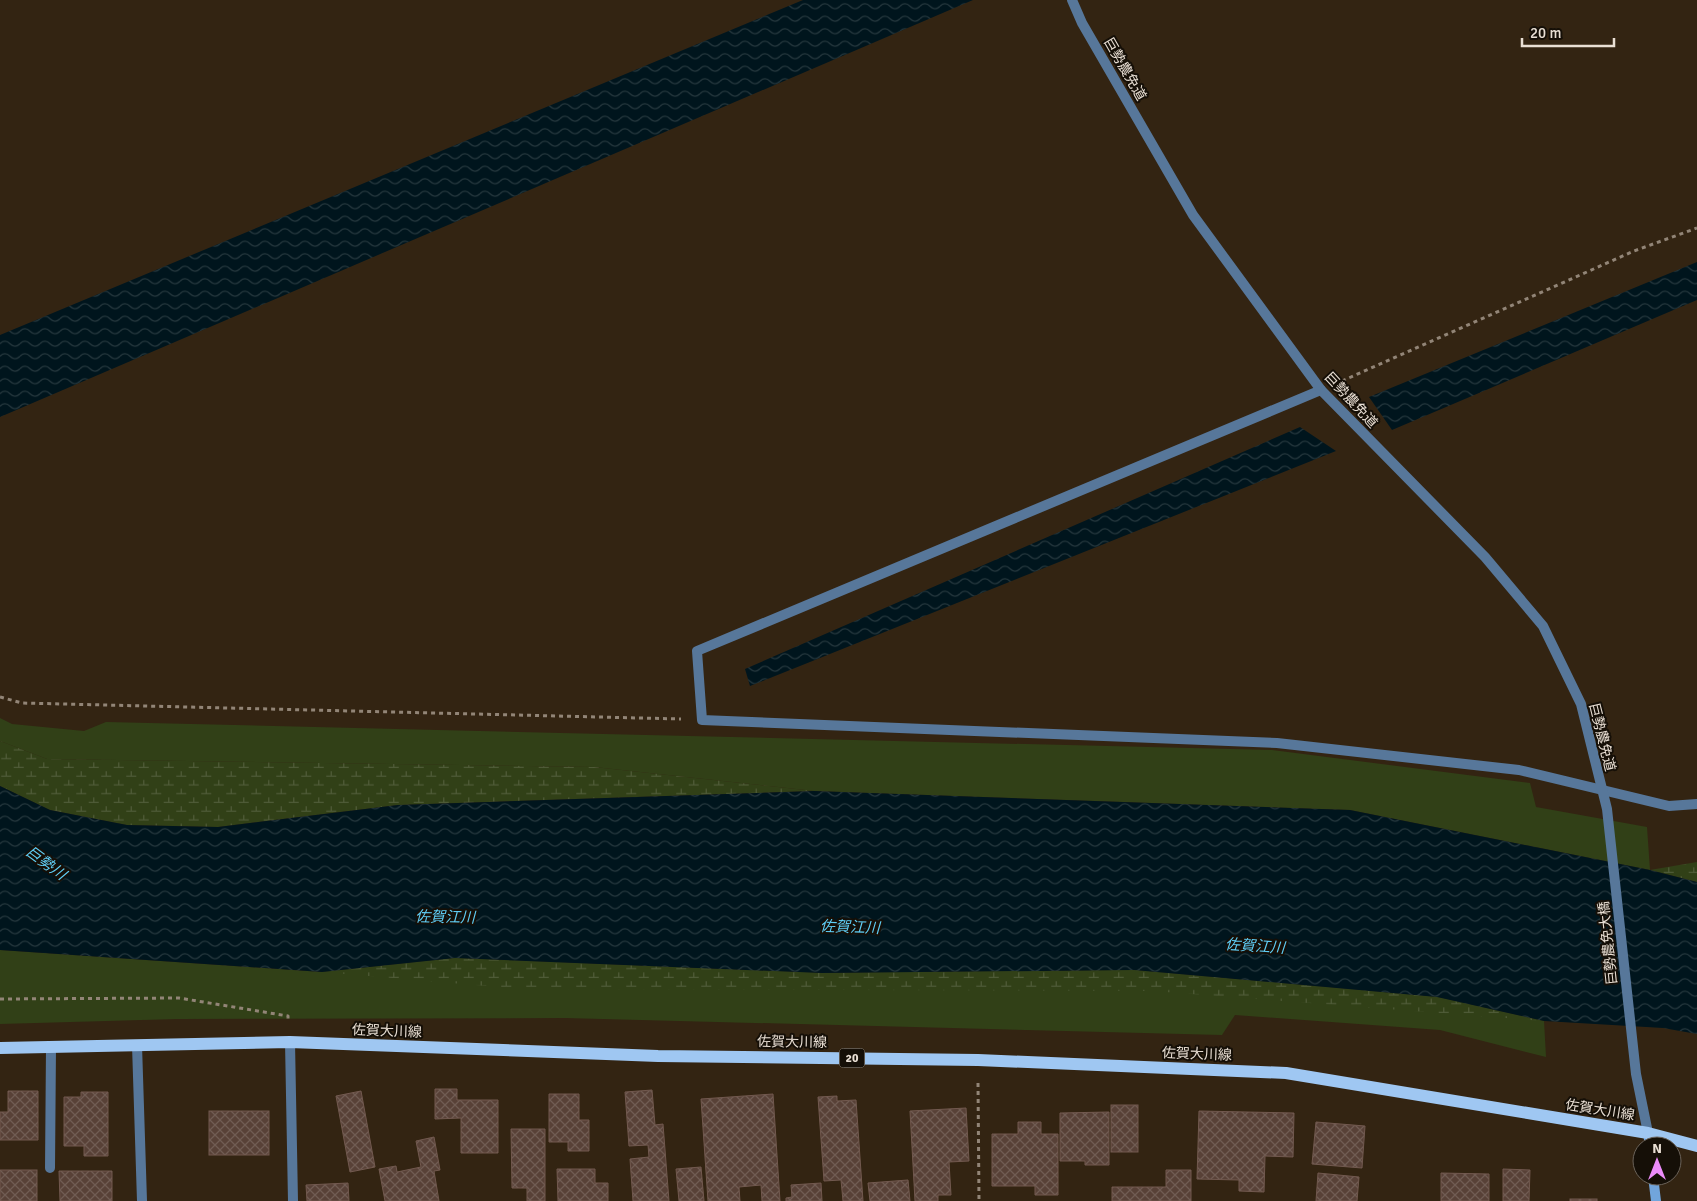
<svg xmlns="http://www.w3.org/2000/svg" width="1697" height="1201" font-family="Signika,'Noto Sans JP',sans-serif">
<defs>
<pattern id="wetland-marsh" width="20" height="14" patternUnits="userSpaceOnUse" patternTransform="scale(1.25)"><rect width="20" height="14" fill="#314017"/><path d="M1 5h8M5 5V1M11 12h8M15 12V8" fill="none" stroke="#4f5b38"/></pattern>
<pattern id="water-waves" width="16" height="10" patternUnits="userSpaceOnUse" patternTransform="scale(1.25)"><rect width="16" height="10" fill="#00151d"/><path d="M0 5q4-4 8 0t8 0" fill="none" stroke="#25373d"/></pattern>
<pattern id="building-cross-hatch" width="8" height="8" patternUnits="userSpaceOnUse" patternTransform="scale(1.25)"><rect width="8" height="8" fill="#584137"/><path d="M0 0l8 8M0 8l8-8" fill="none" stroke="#705c53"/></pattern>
</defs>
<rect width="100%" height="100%" fill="#332412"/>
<g fill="#314017">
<path d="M0,718L12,724L84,731L106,722L1272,750L1530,783L1536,807L1647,827L1650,870L1350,810L814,791L594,767L47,759L0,741Z"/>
<path d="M0,950L322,972L455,958L822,973L1134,970L1438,997L1544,1021L1546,1057L1440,1030L1235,1015L1222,1035L565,1018L177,1019L0,1024Z"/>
</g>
<g fill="url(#wetland-marsh)">
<path d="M0,741L47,759L594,767L814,791L398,805L218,827L127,825L50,810L0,786Z"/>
<path d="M1697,862V882L1650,870Z"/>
<path d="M455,958L822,973L1134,970L1437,997L1544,1021L1153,991L523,989L322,972Z"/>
</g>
<g fill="url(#water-waves)">
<path d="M803,0H973L0,417V335Z"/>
<path d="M1697,262V300L1392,430L1369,397Z"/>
<path d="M1300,427L1336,451L750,686L745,669Z"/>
<path d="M0,786L50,810L127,825L218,827L398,805L814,791L1350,810L1650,870L1697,882V1034L1663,1028L1544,1021L1437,997L1134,970L822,973L455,958L322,972L0,950Z"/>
</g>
<g fill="url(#building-cross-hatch)" stroke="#72594f">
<path d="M435,1089H457V1100H498V1153H461V1118L435,1119Z"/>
<path d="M652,1090L655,1125L663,1124L669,1201H633L630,1159L649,1157L648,1145L629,1146L625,1092Z"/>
<path d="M8,1091H38V1140H0V1112H8Z"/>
<path d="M361,1091L375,1167L350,1172L336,1096Z"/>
<path d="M81,1092H108V1156H84V1146H64V1097H81Z"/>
<path d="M549,1094H579V1120H589V1151H568V1142H549Z"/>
<path d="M773,1094L780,1201H762L761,1185L739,1187L740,1201H708L701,1099Z"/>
<path d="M837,1096V1101L856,1100L863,1201H843L841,1180L824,1181L818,1097Z"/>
<rect x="1111" y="1105" width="27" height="47"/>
<path d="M966,1108L969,1161L949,1162L951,1195H938V1201H915L910,1111Z"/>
<rect x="209" y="1111" width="60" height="44"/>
<path d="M1199,1111L1294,1113L1293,1157L1265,1156L1264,1192L1239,1191V1180L1197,1179Z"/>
<path d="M1109,1112V1165H1085V1161H1060V1113Z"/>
<path d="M1018,1122H1041V1134H1058V1195H1035V1186H992V1134H1018Z"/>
<path d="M1316,1122L1365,1126L1362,1168L1312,1164Z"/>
<path d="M511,1129H545V1201H527V1188H512Z"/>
<path d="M434,1137L440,1170L434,1171L439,1201H385L379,1169L396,1166L397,1172L421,1167L416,1141Z"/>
<path d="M701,1167L704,1201H679L676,1169Z"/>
<path d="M557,1169H595V1183H608V1201H558Z"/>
<path d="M1503,1169L1530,1170L1529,1201H1503Z"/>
<rect x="0" y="1170" width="37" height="31"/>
<path d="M1166,1170H1191V1201H1112V1187H1166Z"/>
<path d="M59,1171H112V1201H60Z"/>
<path d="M1318,1173L1359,1177L1357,1201H1316Z"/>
<path d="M1441,1173L1489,1174V1201H1441Z"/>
<path d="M908,1180L910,1201H870L868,1183Z"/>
<path d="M348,1183L349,1201H307L306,1185Z"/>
<path d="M821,1183L822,1201H786V1198L792,1197L791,1185Z"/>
<rect x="1570" y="1199" width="27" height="2"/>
</g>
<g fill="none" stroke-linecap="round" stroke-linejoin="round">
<g stroke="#928577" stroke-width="3" stroke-dasharray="4 4" stroke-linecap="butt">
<path d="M1342,381L1634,251L1697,228"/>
<path d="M0,697L22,703L681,719"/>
<path d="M0,999L179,998L288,1016V1021"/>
<path d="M978,1083L979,1201"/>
</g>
<g stroke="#57779a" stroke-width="10">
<path d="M1321,390L697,651L702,720L1277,743L1519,770L1669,806L1697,804"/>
<path d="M290,1042L293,1201"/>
<path d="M137,1045L142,1201"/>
<path d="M50,1168L51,1047"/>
</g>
<path stroke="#57779a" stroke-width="10" d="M1072,0L1082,23L1193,215L1321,390L1485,557L1543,626L1581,704L1607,809L1636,1074L1648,1133"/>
<g stroke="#71a5dc" stroke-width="10">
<path d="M1648,1133L1650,1146"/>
<path d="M1653,1176L1656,1201"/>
</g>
<path stroke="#9fc7f2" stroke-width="12" d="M0,1048L290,1042L658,1056L978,1060L1286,1073L1648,1133L1697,1146"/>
</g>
<g text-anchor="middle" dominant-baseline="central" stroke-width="4" stroke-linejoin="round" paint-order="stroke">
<rect fill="#150f07" stroke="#a9a196" stroke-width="1" x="839.5" y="1048.5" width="25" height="19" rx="4"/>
<g font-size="12" font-weight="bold" fill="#e9dfd4">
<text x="852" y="1058">20</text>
</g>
<g font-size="14" fill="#e9dfd4" stroke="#150f07">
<text transform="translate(1125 69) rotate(60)">巨勢農免道</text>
<text transform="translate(1351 400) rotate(47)">巨勢農免道</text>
<text transform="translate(1602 737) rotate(76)">巨勢農免道</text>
<text transform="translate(1608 943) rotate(-96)">巨勢農免大橋</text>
<text transform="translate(387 1031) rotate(2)">佐賀大川線</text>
<text transform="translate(792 1042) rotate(1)">佐賀大川線</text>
<text transform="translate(1197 1054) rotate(2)">佐賀大川線</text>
<text transform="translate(1600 1110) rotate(9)">佐賀大川線</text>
</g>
<g font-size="15" font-style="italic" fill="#5fcef6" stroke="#150f07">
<text transform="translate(46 863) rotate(36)">巨勢川</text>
<text transform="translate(445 917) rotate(1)">佐賀江川</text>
<text transform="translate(850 927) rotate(2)">佐賀江川</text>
<text transform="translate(1255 946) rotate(4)">佐賀江川</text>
</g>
</g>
<g transform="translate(1657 1161)"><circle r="24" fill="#150f07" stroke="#6a6259"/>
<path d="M0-4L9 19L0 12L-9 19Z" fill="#ec8cfa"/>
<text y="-8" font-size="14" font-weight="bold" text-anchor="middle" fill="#e9dfd4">N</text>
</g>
<path d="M1522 38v8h92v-8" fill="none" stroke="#e9dfd4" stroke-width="2.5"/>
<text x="1530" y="38" font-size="15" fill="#e9dfd4" stroke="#150f07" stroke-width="4" paint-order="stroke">20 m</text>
</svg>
